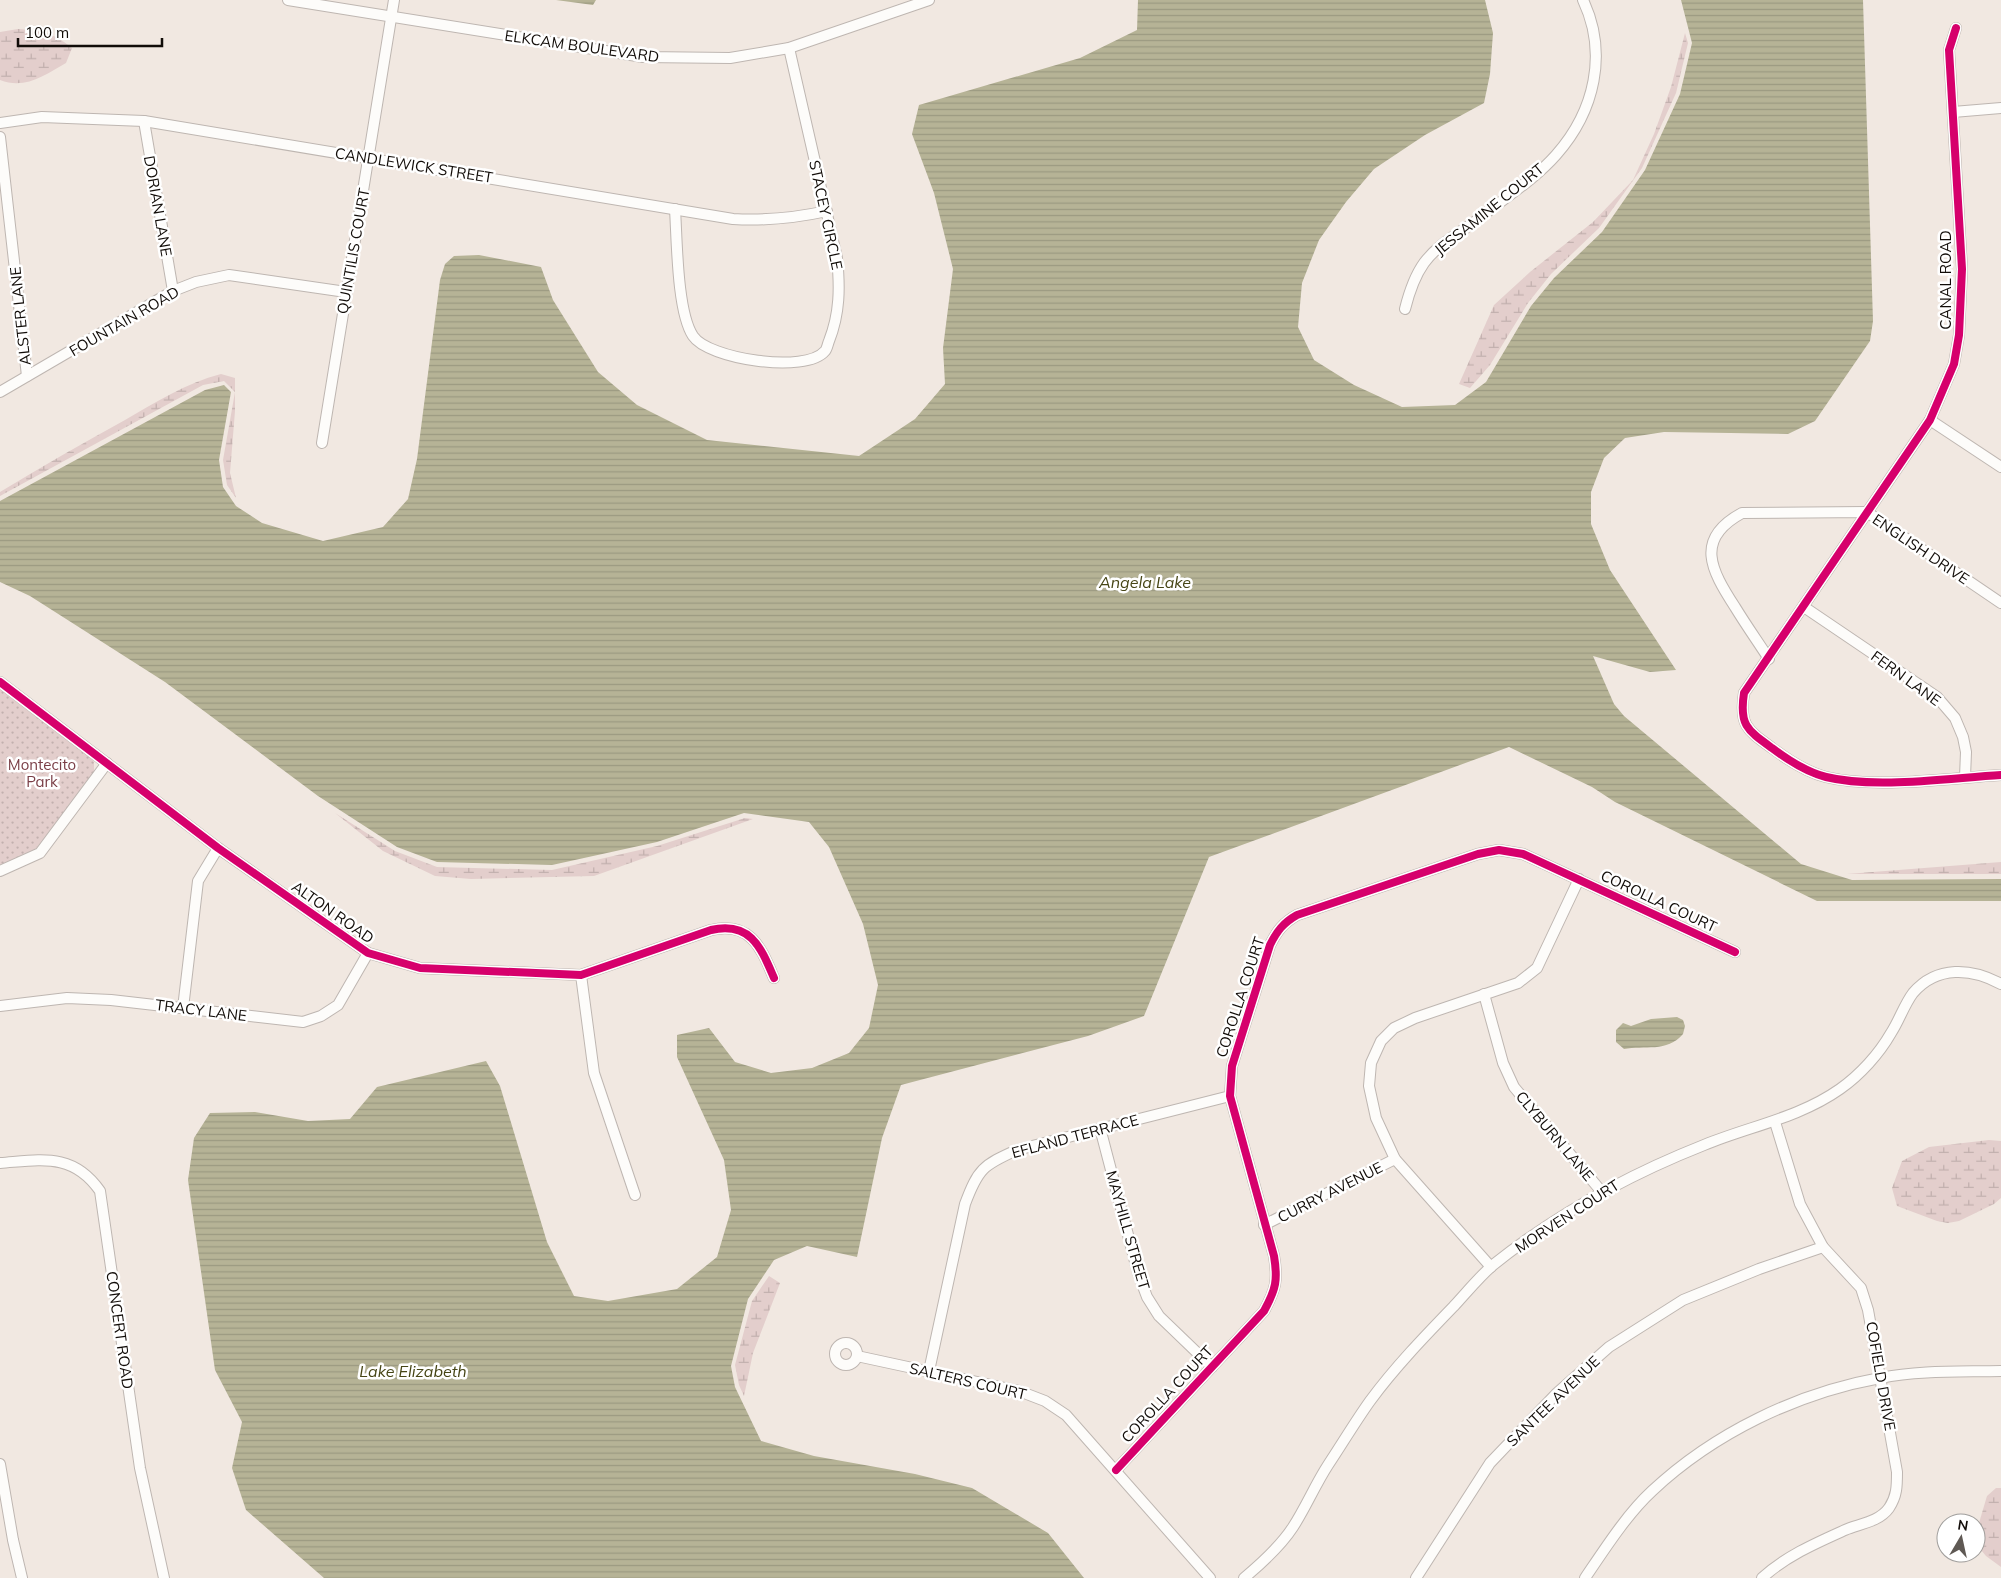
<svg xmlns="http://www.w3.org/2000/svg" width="2001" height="1578" font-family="Mulish,sans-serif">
<defs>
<pattern id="green-dots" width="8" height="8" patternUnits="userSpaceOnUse" patternTransform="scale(1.25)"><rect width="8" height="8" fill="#e3cecc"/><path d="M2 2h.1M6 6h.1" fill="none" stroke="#c2b0ae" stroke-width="1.8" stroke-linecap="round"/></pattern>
<pattern id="wetland-marsh" width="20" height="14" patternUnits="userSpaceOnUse" patternTransform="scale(1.25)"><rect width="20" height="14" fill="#e3cecc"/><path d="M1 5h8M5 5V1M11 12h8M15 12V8" fill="none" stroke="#c2b0ae"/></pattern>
<pattern id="water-rules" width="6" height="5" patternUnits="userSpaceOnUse" patternTransform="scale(1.25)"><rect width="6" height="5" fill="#b6b396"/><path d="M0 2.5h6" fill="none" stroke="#9b9980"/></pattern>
</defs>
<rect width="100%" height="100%" fill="#f1e8e1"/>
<path fill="url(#green-dots)" d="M0,688L89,755L94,762V772L43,842L27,856L0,865Z"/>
<g fill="url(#wetland-marsh)">
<path d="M18,29C41,31 53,32 72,48L66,63C45,75 25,90 0,80V32Z"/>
<path d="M1685,33L1688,43L1676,93L1642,168L1599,228L1551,274L1528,303L1490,365L1470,388L1459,384L1494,305L1530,272L1593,222L1633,180L1654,134L1671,87Z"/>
<path d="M221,374L235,378V411L230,473L236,498L227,485L223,460L235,392L224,381L203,385L0,496V492C41,467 83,443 125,420C156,402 186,383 221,374Z"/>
<path d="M335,813L395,851L437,867L552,870L657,846L745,818L753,819L594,876L471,879L435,876L383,851Z"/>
<path d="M2001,862V874H1847Z"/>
<path d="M1989,1140L2001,1141V1198L1994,1204L1959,1221L1948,1223L1937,1221L1897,1206L1892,1188L1902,1161L1929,1147Z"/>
<path d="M769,1276L780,1283L753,1353L744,1396L739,1385L735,1365L752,1301Z"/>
<path d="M1996,1488H2001V1567L1986,1556L1976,1544V1533L1987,1496Z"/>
</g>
<g fill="url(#water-rules)">
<path d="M556,0H596L593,5Z"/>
<path d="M1138,0H1485L1493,33L1490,74L1484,103L1425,135L1374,169L1346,202L1319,240L1302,283L1298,327L1314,360L1354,385L1402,407L1455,405L1486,382L1531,306L1554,278L1602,232L1645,170L1680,94L1692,43L1681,0H1863L1873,321L1870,341L1815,421L1788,434L1664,432L1625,438L1604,458L1591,492V524L1610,570L1676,670L1650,672L1593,656L1614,704L1624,716L1801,864L1852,880L2001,879V901H1817L1615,802L1592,787L1509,747L1209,857L1144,1016L1088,1036L901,1085L882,1138L857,1257L807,1246L774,1260L748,1299L731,1366L735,1387L761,1441L814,1456L915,1474L972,1488L1048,1533L1084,1578H324L246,1510L232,1468L242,1422L215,1370L188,1180L194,1138L210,1113L255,1112L308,1121L350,1119L377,1087L486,1061L500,1086L547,1242L574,1296L608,1301L677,1289L717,1257L731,1210L724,1160L677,1057V1035L709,1028L735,1062L771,1073L812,1068L849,1053L869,1028L878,985L863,924L829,847L809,822L744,813L657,842L552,865L437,862L397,847L318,796L165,682L30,596L0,582V501L205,390L224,385L231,392L219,460L223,487L236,506L262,523L323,541L383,527L408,499L417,459L440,280L445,264L454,256L479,255L541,267L553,300L598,372L637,405L707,440L859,456L915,419L945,384L943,348L953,269L934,193L912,134L919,105L1080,58L1137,30Z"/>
<path d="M1677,1017L1683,1020L1685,1026L1683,1034C1667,1053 1644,1045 1624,1049L1616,1042V1030L1623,1023L1631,1026L1651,1019Z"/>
</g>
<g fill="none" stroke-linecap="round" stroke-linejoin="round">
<g stroke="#beb6b1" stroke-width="12">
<g id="minor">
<path d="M288,0L643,57L730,58L789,48L929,0"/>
<path d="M1956,28L1949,50L1962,269L1959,335L1954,364L1930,420L1744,693C1739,725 1747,730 1772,748C1788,760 1806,772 1826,777C1875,789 1949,778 2001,775"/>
<path d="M1953,112L2001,108"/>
<path d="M144,121L173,291"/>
<path d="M0,123L42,117L144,121L733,219C766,221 795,218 827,211"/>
<path d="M0,137L27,376"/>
<path d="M675,209C677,240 677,312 693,336C708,359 806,374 825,351C827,349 828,343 829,341C840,313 840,287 837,258L789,48"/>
<path d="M1405,309C1409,293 1414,277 1424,263C1438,244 1458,234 1477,220C1503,199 1534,180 1556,155C1595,111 1608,53 1583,0"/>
<path d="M0,392L173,291L196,282L229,275L346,292"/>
<path d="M1930,420L2001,467"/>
<path d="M322,443L394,0"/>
<path d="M1804,607L1937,697L1955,718L1963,737L1966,752L1965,777"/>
<path d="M1769,659C1758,642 1746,625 1735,607C1711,570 1694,539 1742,513L1867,512L2001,603"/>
<path d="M0,682L218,848L368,953L420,968L581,975L711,930C751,921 761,948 774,978"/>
<path d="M0,871L40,853L107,763"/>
<path d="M581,975L594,1073L635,1195"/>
<path d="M1484,994L1503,1063L1514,1087L1601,1191"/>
<path d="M0,1006L67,998L111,1000L303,1022L321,1016L338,1005L368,953"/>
<path d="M183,1008L198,881L218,848"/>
<path d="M1100,1128L1138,1273L1147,1297L1159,1316L1212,1367"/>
<path d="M0,1163C41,1160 73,1152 100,1191L140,1468L164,1578"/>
<path d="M1264,1225L1395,1159"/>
<path d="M1491,1267L1395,1159L1376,1118L1369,1086L1371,1063L1381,1041L1394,1028L1415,1018L1518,983L1537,968L1579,879"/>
<circle cx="846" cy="1354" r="11"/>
<path d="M857,1356L1019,1391L1045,1401L1066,1415L1210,1578"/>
<path d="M929,1371L965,1204C978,1169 983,1165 1017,1150L1230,1096"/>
<path d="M0,1464L13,1540L22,1578"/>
<path d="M1116,1470L1264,1311C1276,1289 1278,1280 1274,1256L1230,1096L1232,1066L1270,945C1277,931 1283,923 1297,915L1478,854L1499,850L1523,854L1735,952"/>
<path d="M1244,1578C1262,1563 1280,1547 1293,1527C1306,1507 1315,1485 1328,1465C1342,1444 1355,1422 1370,1401C1395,1367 1425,1336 1454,1306C1467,1292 1479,1277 1493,1265C1557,1214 1628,1175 1704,1145C1750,1126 1799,1118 1840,1089C1860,1075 1879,1054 1891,1033C1899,1021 1904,1005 1913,993C1937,965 1972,968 2001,984"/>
<path d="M1416,1578L1490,1463L1557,1393L1609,1347L1683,1300L1759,1269L1823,1247"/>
<path d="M1585,1578C1604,1550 1627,1514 1652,1491C1714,1433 1797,1393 1880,1378C1920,1370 1961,1372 2001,1371"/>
<path d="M1762,1578C1786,1556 1816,1543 1845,1530C1859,1524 1879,1522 1889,1508C1897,1496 1897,1486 1897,1472L1868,1310L1861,1288L1823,1247L1800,1204L1775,1122"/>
</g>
</g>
<use href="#minor" stroke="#fdfcfa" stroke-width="10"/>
<g stroke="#fff" stroke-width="11">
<g id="cycleway">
<path d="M1956,28L1949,50L1962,269L1959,335L1954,364L1930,420L1744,693C1739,725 1747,730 1772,748C1788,760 1806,772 1826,777C1875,789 1949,778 2001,775"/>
<path d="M0,682L218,848L368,953L420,968L581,975L711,930C751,921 761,948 774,978"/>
<path d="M1116,1470L1264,1311C1276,1289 1278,1280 1274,1256L1230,1096L1232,1066L1270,945C1277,931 1283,923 1297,915L1478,854L1499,850L1523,854L1735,952"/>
</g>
</g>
<use href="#cycleway" stroke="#d6006c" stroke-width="8"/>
</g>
<g text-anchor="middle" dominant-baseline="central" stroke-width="5" stroke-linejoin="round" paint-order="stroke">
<g font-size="15" fill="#110c08" stroke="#fff">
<text transform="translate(582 46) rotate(8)">ELKCAM BOULEVARD</text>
<text transform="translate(414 165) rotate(9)">CANDLEWICK STREET</text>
<text transform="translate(158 206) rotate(80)">DORIAN LANE</text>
<text transform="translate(1489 209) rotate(-39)">JESSAMINE COURT</text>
<text transform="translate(826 215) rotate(78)">STACEY CIRCLE</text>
<text transform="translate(353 251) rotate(-80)">QUINTILIS COURT</text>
<text transform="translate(1945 280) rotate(-90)">CANAL ROAD</text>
<text transform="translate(20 316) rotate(-96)">ALSTER LANE</text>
<text transform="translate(124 321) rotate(-30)">FOUNTAIN ROAD</text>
<text transform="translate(1921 549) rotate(34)">ENGLISH DRIVE</text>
<text transform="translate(1906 678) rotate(36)">FERN LANE</text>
<text transform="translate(1659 901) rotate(25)">COROLLA COURT</text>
<text transform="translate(333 912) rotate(35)">ALTON ROAD</text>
<text transform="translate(1240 997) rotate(-72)">COROLLA COURT</text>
<text transform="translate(201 1010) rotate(7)">TRACY LANE</text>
<text transform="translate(1075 1136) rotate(-15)">EFLAND TERRACE</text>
<text transform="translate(1555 1136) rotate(50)">CLYBURN LANE</text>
<text transform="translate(1330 1192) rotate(-27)">CURRY AVENUE</text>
<text transform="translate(1567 1216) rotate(-33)">MORVEN COURT</text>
<text transform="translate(1128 1230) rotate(74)">MAYHILL STREET</text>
<text transform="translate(120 1330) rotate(82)">CONCERT ROAD</text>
<text transform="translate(1881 1376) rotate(80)">COFIELD DRIVE</text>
<text transform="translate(968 1381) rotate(13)">SALTERS COURT</text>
<text transform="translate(1167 1394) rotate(-47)">COROLLA COURT</text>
<text transform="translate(1553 1401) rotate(-44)">SANTEE AVENUE</text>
</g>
<g font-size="15" fill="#7a3e46" stroke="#fff">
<text x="42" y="764">Montecito<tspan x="42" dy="17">Park</tspan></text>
</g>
<g font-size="16" font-style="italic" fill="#464515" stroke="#fff">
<text x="1145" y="582">Angela Lake</text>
<text x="413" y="1371">Lake Elizabeth</text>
</g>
</g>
<g transform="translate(1961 1538) rotate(9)"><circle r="24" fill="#ffffff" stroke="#a09e9c"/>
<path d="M0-4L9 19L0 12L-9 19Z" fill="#5f5954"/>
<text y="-8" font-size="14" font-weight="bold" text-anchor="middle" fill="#110c08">N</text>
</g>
<path d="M18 38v8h144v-8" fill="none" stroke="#110c08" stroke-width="2.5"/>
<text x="25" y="38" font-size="15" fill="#110c08" stroke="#ffffff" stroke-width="4" paint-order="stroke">100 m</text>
</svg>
